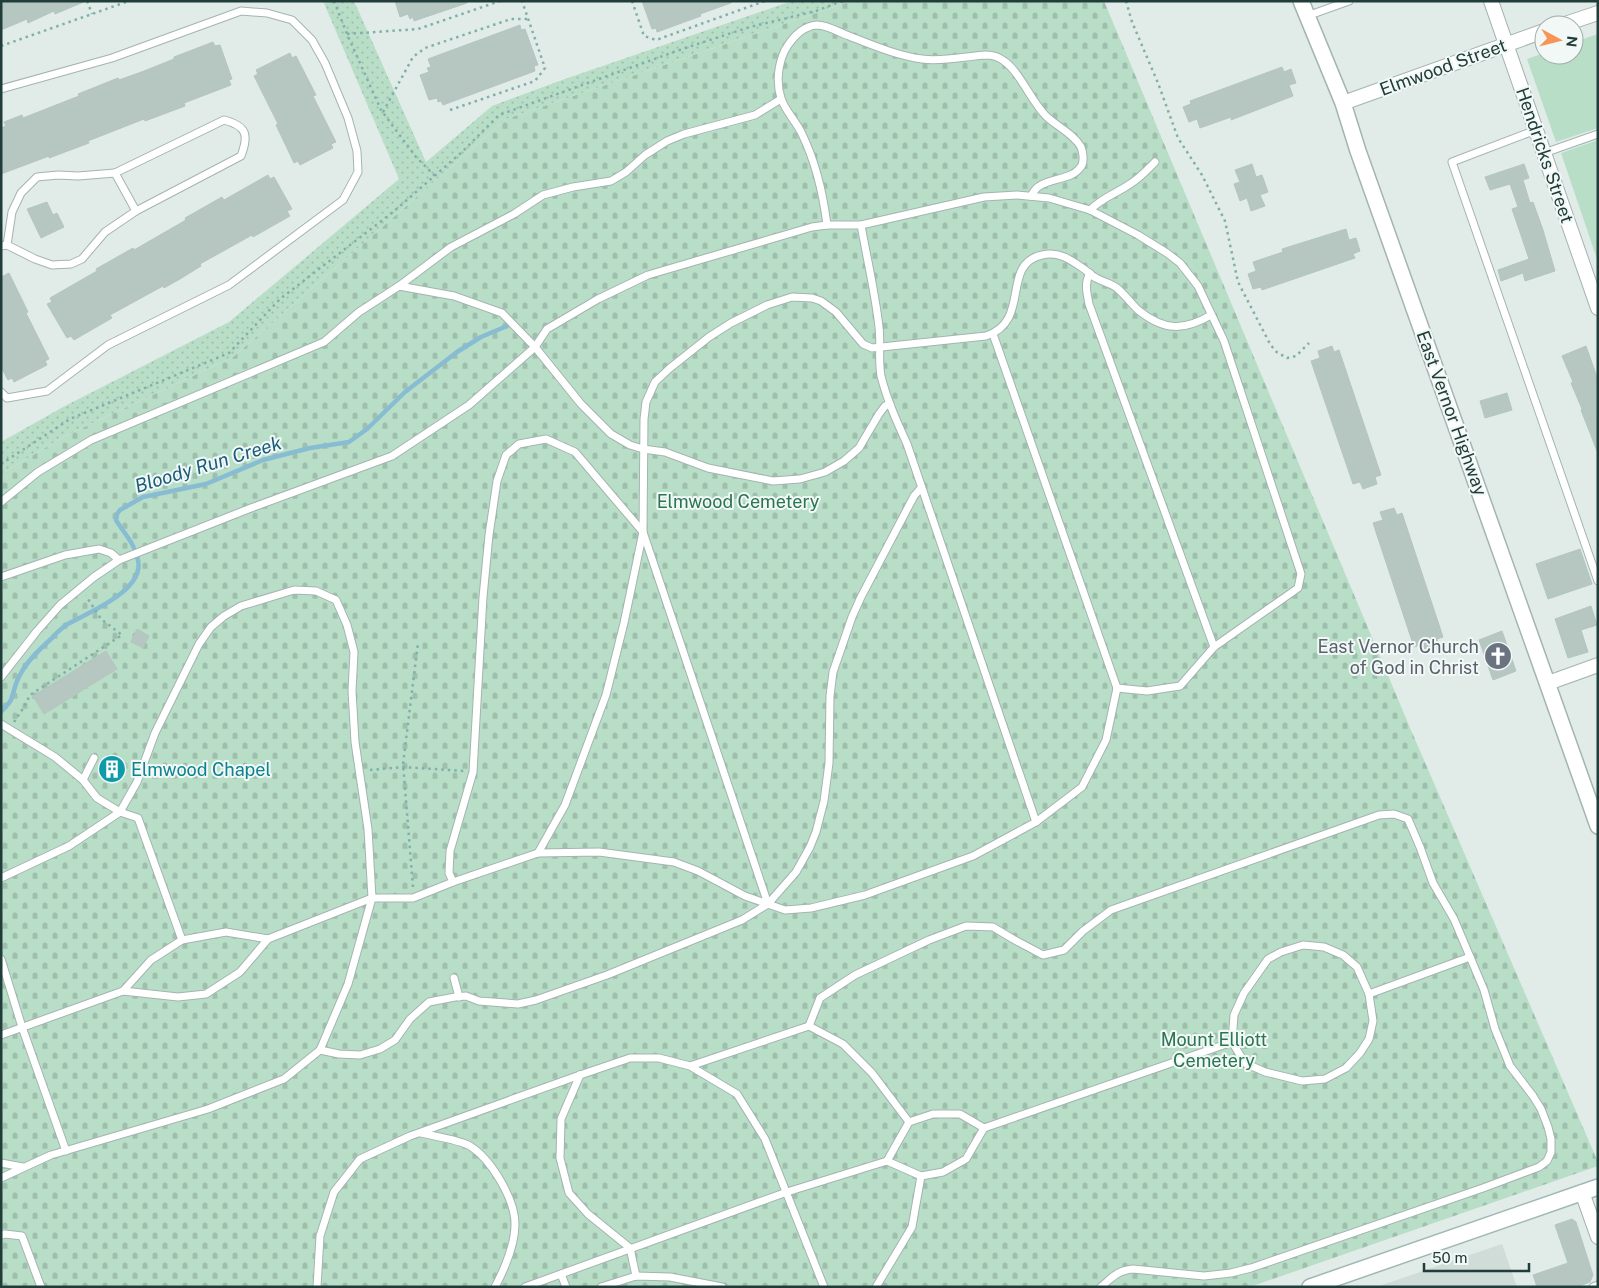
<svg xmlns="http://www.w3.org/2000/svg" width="1599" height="1288" font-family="'Public Sans',sans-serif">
<defs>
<pattern id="cemetery-stones" width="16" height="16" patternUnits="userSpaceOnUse" patternTransform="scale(1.25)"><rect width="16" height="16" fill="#b9dec8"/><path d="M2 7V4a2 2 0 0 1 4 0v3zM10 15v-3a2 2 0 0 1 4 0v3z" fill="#9fbfad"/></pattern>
<pattern id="park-dots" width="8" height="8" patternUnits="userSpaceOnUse" patternTransform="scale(1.25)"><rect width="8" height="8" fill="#b9dec8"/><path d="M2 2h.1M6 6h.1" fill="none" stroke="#9fbfad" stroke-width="1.8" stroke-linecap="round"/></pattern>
</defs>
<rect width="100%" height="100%" fill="#e1ece9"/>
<path fill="#cfdcd8" d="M1502,1244L1517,1287H1382V1285Z"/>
<g fill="#b9dec8">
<path d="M1598,34V128L1556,142L1527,59L1544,53V55H1574V42Z"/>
<path d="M1598,140V262L1561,153Z"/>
</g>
<path fill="url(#cemetery-stones)" d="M851,1H1104L1411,730L1598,1162V1166L1250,1287H1V474L65,436L233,357L506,119Z"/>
<path fill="url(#park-dots)" d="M323,1H354L426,162L492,106L562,80L792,1H851L506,119L233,357L65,436L1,474V442L63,407L229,322L399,179Z"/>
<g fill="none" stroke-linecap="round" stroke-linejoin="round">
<path stroke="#87bcd3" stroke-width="4.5" d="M1,712C4,708 9,704 11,700C14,692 15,683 20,675C27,661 40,649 52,638C56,633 61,629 66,625C87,613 145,591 138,560C135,544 124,533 116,520L117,514L120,510L143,497L206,484L263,460L310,448L349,442L367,429L405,392L457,352L481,337L507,326"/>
</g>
<g fill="#b6c7c2" stroke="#b3c6c1">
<path d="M1,1H86L55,14L54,11L28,23L27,19L1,30Z"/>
<path d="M395,1H467V3L414,21L413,17L410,19L408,14L400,17Z"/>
<path d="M642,1H731V3L700,14L701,16L657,32L656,28L652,29Z"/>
<path d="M520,25L521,30L525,29L538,65L534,66L535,71L443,105L441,101L438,102L437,98L429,100L420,75L429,72L427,68L431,67L428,59Z"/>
<path d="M213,42L215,46L220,45L232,79L229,80L231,85L184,103L185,106L145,121L144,119L88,141L89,143L49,158V156L1,174V128L6,126L4,122L22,115L23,118L79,96L78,94L118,78L119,80L144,71L174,59V57Z"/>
<path d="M290,53L292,58L296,56L316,95L313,96L336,142L331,144L333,148L300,165L298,161L294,163L276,125L278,124L254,76L258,74L256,70Z"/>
<path d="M1282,67L1284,72L1291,69L1296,83L1289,85L1293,96L1231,120V117L1200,128L1197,119L1189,122L1183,107L1191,104L1190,101Z"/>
<path d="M1252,164L1256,177L1262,175L1268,192L1260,195L1265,206L1251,211L1247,198L1240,201L1234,184L1240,182L1235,170Z"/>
<path d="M1524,164L1529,178L1523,180L1530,203L1533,202L1543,230L1555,271L1525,281L1523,273L1501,281L1498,270L1529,259L1512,209L1518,207L1510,184L1490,190L1485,177Z"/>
<path d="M268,175L270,179L274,177L292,209L287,211L290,216L253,237L252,235L200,264L201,266L180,279L164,288L163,286L110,315L112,318L74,340L71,336L67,338L47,304L52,302L50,298L97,271L96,269L133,248L134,250L186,220L185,218L222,197L224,200Z"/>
<path d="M47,202L53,215L57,213L64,227L41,238L27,209Z"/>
<path d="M1346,229L1349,240L1356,238L1360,251L1353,254L1355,258L1262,290L1261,287L1253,289L1248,274L1256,271L1253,262L1283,252L1282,249Z"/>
<path d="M9,273L28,312L26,313L49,359L45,361L47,365L14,382L12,378L8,380L1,367V277Z"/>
<path d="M1332,346L1334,352L1339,350L1381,475L1375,477L1377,484L1363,489L1360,482L1353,484L1311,361L1320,358L1318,351Z"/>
<path d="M1586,346L1598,380L1597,451L1581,410L1582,409L1571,383L1573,382L1562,356Z"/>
<path d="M1507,393L1512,410L1485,418L1480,401Z"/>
<path d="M1394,508L1397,515L1402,513L1443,637L1437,639L1440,647L1425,652L1423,644L1414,647L1373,523L1383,520L1380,512Z"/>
<path d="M1580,549L1592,584L1548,599L1536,564Z"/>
<path d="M1591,606L1597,625L1581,630L1588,652L1568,658L1555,619Z"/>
<path d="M137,629L149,636L143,648L131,642Z"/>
<path d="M1502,631L1516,671L1493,680L1479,640Z"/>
<path d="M106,651L117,669L44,714L33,696Z"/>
<path d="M107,755L127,765L120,780L99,769Z"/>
<path d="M1572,1219L1576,1222L1593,1275L1590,1282L1577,1287H1537L1533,1275L1568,1263L1555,1225Z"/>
</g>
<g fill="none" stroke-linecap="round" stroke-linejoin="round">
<g stroke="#a4b4b1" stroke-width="9">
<g id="service">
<path d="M1307,16L1349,1"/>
<path d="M1,89L112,58L241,11L267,13L292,20L312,40L325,63L348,118L357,151L358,172L343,200L229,285L108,345L47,391L7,398L1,392"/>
<path d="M1536,130L1452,162L1598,581"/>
<path d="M1544,153L1598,134"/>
<path d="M1090,210C1102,198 1117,193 1130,184C1140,178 1147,170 1155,162"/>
<path d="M827,225C823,193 816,163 802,134C796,121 785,111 781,98C776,83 778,64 785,50C792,38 803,26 817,25C828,25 840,33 849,36C872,45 898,56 922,59C943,62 966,56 986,55C993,55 999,57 1004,61C1020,72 1031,101 1046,116C1056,126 1074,134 1081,147C1083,152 1084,160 1082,165C1073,181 1050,177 1038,187C1035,189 1033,193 1031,196"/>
<path d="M861,225C867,259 875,292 879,327C881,343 878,360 881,376C887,400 897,422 907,444L1036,822"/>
<path d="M7,245L12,212L21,193L37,177L58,175L78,176L115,173L136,211"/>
<path d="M1,246L7,245L35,259L52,265L71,264L82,259L105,232L136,211L241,156C249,135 247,126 224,120L115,173"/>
<path d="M1090,273C1084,284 1087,293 1089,304L1214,647"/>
<path d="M399,286L454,296L502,313L535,347L581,404L611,434L630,445L643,449L665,452L708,468L773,481L800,479L825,472L844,461L859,448L879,414L885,406L890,404"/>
<path d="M1,502L38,472L91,440L324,342L359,312L399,286L451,247L514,214L543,195L573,187L611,181L626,172L645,155L667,141L684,134L755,115L781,99"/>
<path d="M1,577L65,555L99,549L111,553L119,560"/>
<path d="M1,677L37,631L60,605L94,577L119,560L251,508L392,456L469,405L535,347L547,329L598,299L648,275L812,227L827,225H861L984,197L1017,195L1049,198L1090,210L1138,235L1167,253L1180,263L1198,286L1224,341L1301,574L1298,588L1214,647L1180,686L1147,691L1117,688"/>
<path d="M1,724L55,757L83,780L97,798L120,812L138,818L182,940"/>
<path d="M83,780L94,758"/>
<path d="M538,853L599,852L674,862L698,871L745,896L785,910L811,908L865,895L973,856L1036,822L1082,787L1106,740L1117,688L993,334"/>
<path d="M1,878L69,846L120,812L137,782L155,733L199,644L211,627L224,616L241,606L294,590L316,591L336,600L347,625L354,652L352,691L355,742L368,829L372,898L348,984L320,1050L284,1079L208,1109L51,1155L1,1178"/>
<path d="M453,882L449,873L450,851L473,772L483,597L489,535L497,481L506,455L519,444L546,439L575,452L643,532L768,904"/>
<path d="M1,959L22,1027L66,1151"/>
<path d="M454,978L459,997"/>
<path d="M123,991L178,997L206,994L240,972L268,939"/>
<path d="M809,1026L843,1044L872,1073L909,1122"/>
<path d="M1,1035L123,991L151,960L182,940L226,932L268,939L372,898H413L453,882L538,853L565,805L606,695L624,623L643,532L644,419L646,402L655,382L670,368L709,337L731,323L767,305L792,297L812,298L821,301L836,312L863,344L872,348L986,336C1032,321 1000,264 1042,255C1059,251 1071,260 1084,269C1088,272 1092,276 1096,278C1103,282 1110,283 1117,288C1125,295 1131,303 1138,310C1164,331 1184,331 1211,315"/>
<path d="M1232,1042L1245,1063L1265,1072L1302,1081L1325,1079L1346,1068L1360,1053L1369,1039L1373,1021L1369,994"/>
<path d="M320,1050L339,1054L360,1055L380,1049L395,1040L410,1019L429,1002L455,997L466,996L479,1001L518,1004L536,1000L607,975L742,920L768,904L796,872L810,847L816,832L824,801L829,763L830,696L833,672L852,617L861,597L914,496L921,488"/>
<path d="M690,1066L809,1026L820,998L855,975L929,940L966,926L993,927L1013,939L1043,955L1064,950L1083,931L1111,910L1379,815L1394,814L1408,819L1420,847L1433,883L1454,919L1484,990L1495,1029L1510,1066L1533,1096L1541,1109L1548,1127L1551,1139V1152L1547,1161L1539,1167L1483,1188L1251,1268L1231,1273L1204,1276L1133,1269C1116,1271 1113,1277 1101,1287"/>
<path d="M580,1075L561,1119L560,1158L569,1193L588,1214L630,1248L636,1276"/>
<path d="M421,1133C433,1136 460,1140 470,1146C491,1159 515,1199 515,1224C515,1246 505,1268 495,1287"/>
<path d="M887,1161L921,1176L943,1172L966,1159L984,1128"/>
<path d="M1,1163L23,1167"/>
<path d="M1,1235L5,1234L22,1236L41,1287"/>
<path d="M561,1274L566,1287"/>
<path d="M317,1287L320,1236L334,1192L360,1159L410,1136L580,1075L630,1058H659L690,1066L737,1094L765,1139L824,1287"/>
<path d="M525,1287L787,1192L887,1161L909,1122L933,1114H960L984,1128L1232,1042L1234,1015L1244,993L1268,959L1281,952L1303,945L1324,947L1343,955L1357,967L1369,994L1470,957"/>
<path d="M601,1287L636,1276L670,1277L722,1287"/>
<path d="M876,1287L912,1227L921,1176"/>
<path d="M1593,1287L1598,1285"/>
</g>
</g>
<g stroke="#a4b4b1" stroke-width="16">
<g id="minor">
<path d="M1491,1L1598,308"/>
<path d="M1562,25L1598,13"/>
<path d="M1343,103L1544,31"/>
<path d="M1548,683L1598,665"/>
<path d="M1582,1192L1598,1237"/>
</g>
</g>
<g stroke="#a4b4b1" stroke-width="18">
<path id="tertiary" d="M1301,1L1343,103L1358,151L1598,826"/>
</g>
<g stroke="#9fb8b3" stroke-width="18">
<path id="secondary" d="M1310,1287L1598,1187"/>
</g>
<g stroke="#80b0a9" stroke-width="2.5" stroke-dasharray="2.5 4" stroke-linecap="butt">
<path d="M87,1L92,14"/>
<path d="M334,1L347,34L381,110L416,157L435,176"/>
<path d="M632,1L644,36L656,40L765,1"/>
<path d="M1126,1L1132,22L1158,83L1178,138L1202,175L1225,221L1238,282L1269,342L1275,351L1287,358L1296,356L1309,343"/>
<path d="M347,34L418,29L500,1"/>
<path d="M1,46L129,1"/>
<path d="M450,110L535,81L545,68L522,1"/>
<path d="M383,112L413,57L425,48L511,19H528"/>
<path d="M1,464L70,419L229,353L280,299L393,212L462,152L499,115L685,48L750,27L816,11L842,1"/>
<path d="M14,722L24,707L30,695L122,635L101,619L86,596"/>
<path d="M370,770L403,767L464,771"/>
<path d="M413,887L403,764L418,643"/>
</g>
<use href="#service" stroke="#fff" stroke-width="7"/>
<use href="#minor" stroke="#fff" stroke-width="14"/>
<use href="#tertiary" stroke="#fff" stroke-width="15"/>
<use href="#secondary" stroke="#fff" stroke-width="15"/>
</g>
<defs>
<g id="church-disc" transform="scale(1.4375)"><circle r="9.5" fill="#6b7280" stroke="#f1f8f6"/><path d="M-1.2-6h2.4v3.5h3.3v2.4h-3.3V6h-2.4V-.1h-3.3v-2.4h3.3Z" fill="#fff"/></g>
<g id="building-disc" transform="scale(1.4375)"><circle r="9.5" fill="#0f9aa8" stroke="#f1f8f6"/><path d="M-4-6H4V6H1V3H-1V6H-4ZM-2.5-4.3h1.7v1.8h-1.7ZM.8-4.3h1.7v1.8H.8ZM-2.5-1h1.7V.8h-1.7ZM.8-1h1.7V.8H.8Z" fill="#fff"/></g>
</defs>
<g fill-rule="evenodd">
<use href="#church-disc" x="1498" y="656"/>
<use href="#building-disc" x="112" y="769"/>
</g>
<g text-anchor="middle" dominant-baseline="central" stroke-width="4" stroke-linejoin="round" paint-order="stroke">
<g font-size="18" fill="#213d3a" stroke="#f1f8f6">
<text transform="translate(1443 67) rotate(-20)">Elmwood Street</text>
<text transform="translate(1545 155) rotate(71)">Hendricks Street</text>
<text transform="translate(1452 413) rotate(70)">East Vernor Highway</text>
</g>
<g font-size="18" fill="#2a7552" stroke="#f1f8f6">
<text x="738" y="501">Elmwood Cemetery</text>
<text x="1214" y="1039">Mount Elliott<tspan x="1214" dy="21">Cemetery</tspan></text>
</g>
<g font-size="18" fill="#5b616d" stroke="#f1f8f6" text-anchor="end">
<text x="1479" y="646">East Vernor Church<tspan x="1479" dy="21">of God in Christ</tspan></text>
</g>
<g font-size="18" fill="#0d838f" stroke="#f1f8f6" text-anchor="start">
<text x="131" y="769">Elmwood Chapel</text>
</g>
<g font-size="19" font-style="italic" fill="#195c7b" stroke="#f1f8f6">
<text transform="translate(208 464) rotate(-17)">Bloody Run Creek</text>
</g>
</g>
<rect width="1599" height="1288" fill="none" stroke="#213d3a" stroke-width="5"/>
<g transform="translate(1559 40) rotate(97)"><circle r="24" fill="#f1f8f6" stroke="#9eadab"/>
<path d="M0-4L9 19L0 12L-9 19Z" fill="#f69555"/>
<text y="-8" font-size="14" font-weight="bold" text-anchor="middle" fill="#213d3a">N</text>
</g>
<path d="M1424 1263v8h105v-8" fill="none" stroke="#213d3a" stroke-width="2.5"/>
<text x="1432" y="1263" font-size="15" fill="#213d3a" stroke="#f1f8f6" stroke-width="4" paint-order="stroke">50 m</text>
</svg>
